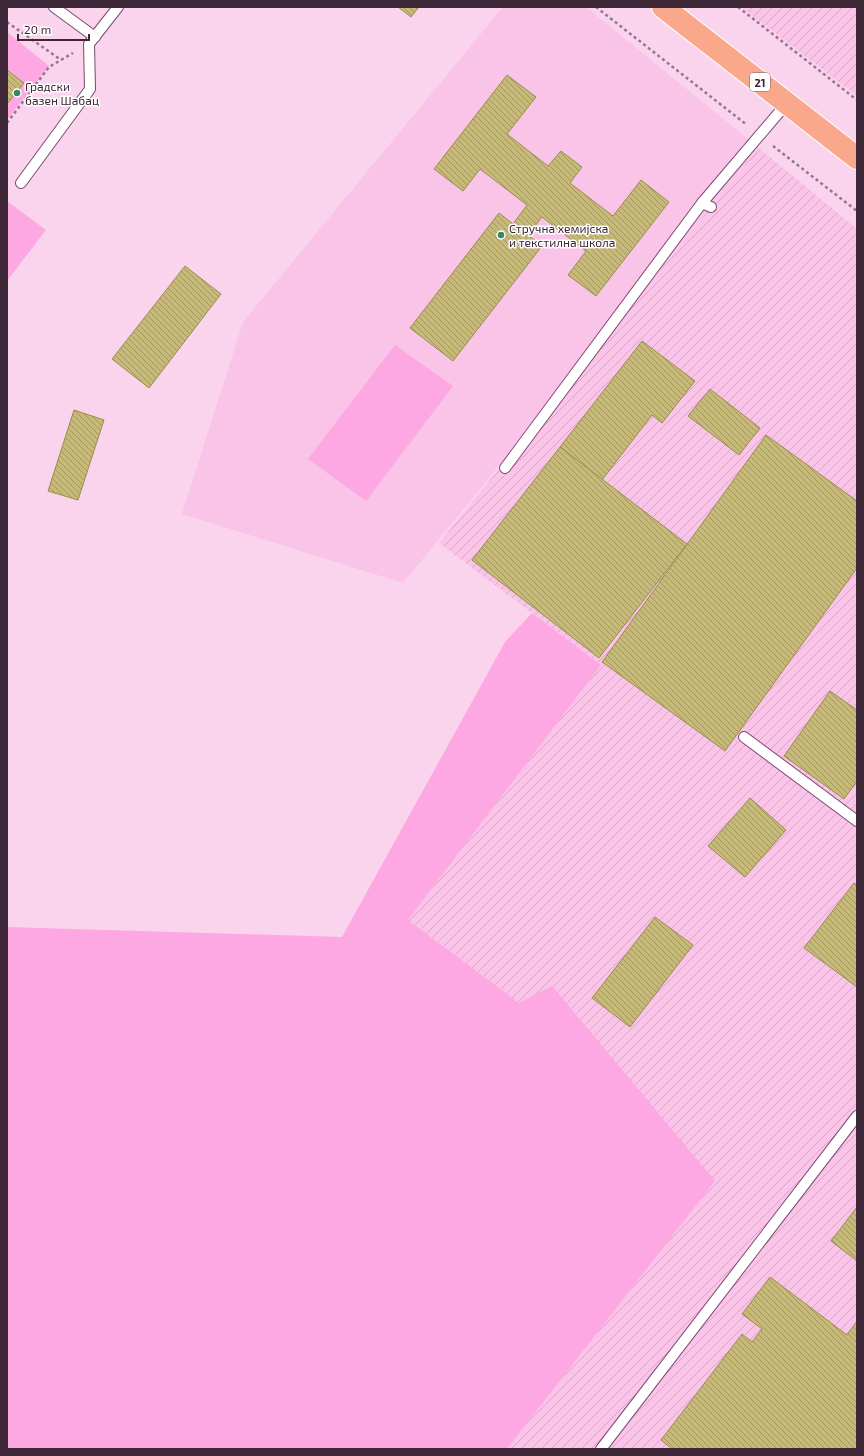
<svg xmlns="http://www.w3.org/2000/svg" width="864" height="1456" font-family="'Exo 2',sans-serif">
<defs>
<pattern id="industrial-furrows" width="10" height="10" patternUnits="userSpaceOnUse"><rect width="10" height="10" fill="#fac3e8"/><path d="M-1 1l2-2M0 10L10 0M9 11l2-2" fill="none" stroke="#d7a7c8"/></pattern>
<pattern id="building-back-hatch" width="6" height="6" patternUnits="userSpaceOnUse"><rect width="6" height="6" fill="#c7ba77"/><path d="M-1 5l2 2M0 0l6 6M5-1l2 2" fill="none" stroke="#a39762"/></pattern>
</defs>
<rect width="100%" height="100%" fill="#fad4ed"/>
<path fill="#fac3e8" d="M503,7H586L759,148L403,583L182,514L243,322Z"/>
<g fill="url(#industrial-furrows)">
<path d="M741,7H857V96Z"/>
<path d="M759,148L857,229V1449H507L715,1181L519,1003L408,920L601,665L439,543Z"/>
</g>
<g fill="#fda8e3">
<path d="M7,32L49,66L7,120Z"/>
<path d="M7,201L46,230L7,281Z"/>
<path d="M395,345L453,386L366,501L308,459Z"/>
<path d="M532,613L601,665L408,920L519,1003L552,986L715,1181L507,1449H7V927L342,937L505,642Z"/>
</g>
<g fill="url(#building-back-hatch)" stroke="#9a8e4c">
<path d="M398,7H419L411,17Z"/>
<path d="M7,70L24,83L7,104Z"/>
<path d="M507,75L536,97L507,134L548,166L561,151L582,167L570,183L613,216L641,180L669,202L596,296L568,275L586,251L542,217L528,235L542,246L453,361L410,328L499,213L513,224L527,205L480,169L463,191L434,169Z"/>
<path d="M185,266L221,294L149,388L112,359Z"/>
<path d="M642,341L695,381L662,423L652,415L602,480L560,447Z"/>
<path d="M710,389L760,428L739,455L688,416Z"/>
<path d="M74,410L104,420L78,500L48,491Z"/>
<path d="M766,435L857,501V568L725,751L602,662Z"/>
<path d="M560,447L687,544L599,658L472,560Z"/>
<path d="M830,691L857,710V781L844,799L784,756Z"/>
<path d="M750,798L786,830L745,877L708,846Z"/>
<path d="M854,883L857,885V987L804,948Z"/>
<path d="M655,917L693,945L630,1027L592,998Z"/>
<path d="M857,1207V1261L831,1241Z"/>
<path d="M770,1277L847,1335L857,1321V1449H672L661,1440L742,1334L752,1342L762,1329L742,1314Z"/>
</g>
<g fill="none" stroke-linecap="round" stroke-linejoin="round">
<g stroke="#7d496e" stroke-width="12">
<g id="lane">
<path d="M54,7L95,37"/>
<path d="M21,183L90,89L89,44L118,7"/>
<path d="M702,203L711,207"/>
<path d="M505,468L702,203L787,103"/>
<path d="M744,737L857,821"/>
<path d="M601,1449L857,1116"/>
</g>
</g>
<g stroke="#fff" stroke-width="24">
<path id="primary" d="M663,7L857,158"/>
</g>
<g stroke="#95778b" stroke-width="2.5" stroke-dasharray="3 3" stroke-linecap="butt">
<path d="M596,7L747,125"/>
<path d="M738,7L857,100"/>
<path d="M7,22L61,60"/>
<path d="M7,123L49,67L73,53"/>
<path d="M773,146L857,211"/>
</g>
<use href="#lane" stroke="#fff" stroke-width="10"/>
<use href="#primary" stroke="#f9a88c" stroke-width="22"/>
</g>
<g fill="#328b61" stroke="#fff" stroke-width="1.5">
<circle cx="17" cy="93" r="4"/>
<circle cx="501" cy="235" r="4"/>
</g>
<g text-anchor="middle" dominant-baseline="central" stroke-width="3" stroke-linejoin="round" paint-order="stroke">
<rect fill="#fff" stroke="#776772" stroke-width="1" x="750" y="73" width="20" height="18" rx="3"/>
<g font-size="11" font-weight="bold" fill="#3d2636">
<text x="760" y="82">21</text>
</g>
<g font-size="12" fill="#3d2636" stroke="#fff" text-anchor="start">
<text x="25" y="86">Градски<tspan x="25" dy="14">базен Шабац</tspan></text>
<text x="509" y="228">Стручна хемијска<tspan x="509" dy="14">и текстилна школа</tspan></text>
</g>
</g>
<rect width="864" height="1456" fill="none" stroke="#3d2636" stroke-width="16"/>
<path d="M18 34v6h71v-6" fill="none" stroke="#3d2636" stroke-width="2"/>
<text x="24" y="34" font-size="12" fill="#3d2636" stroke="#ffffff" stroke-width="3" paint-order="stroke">20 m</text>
</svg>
